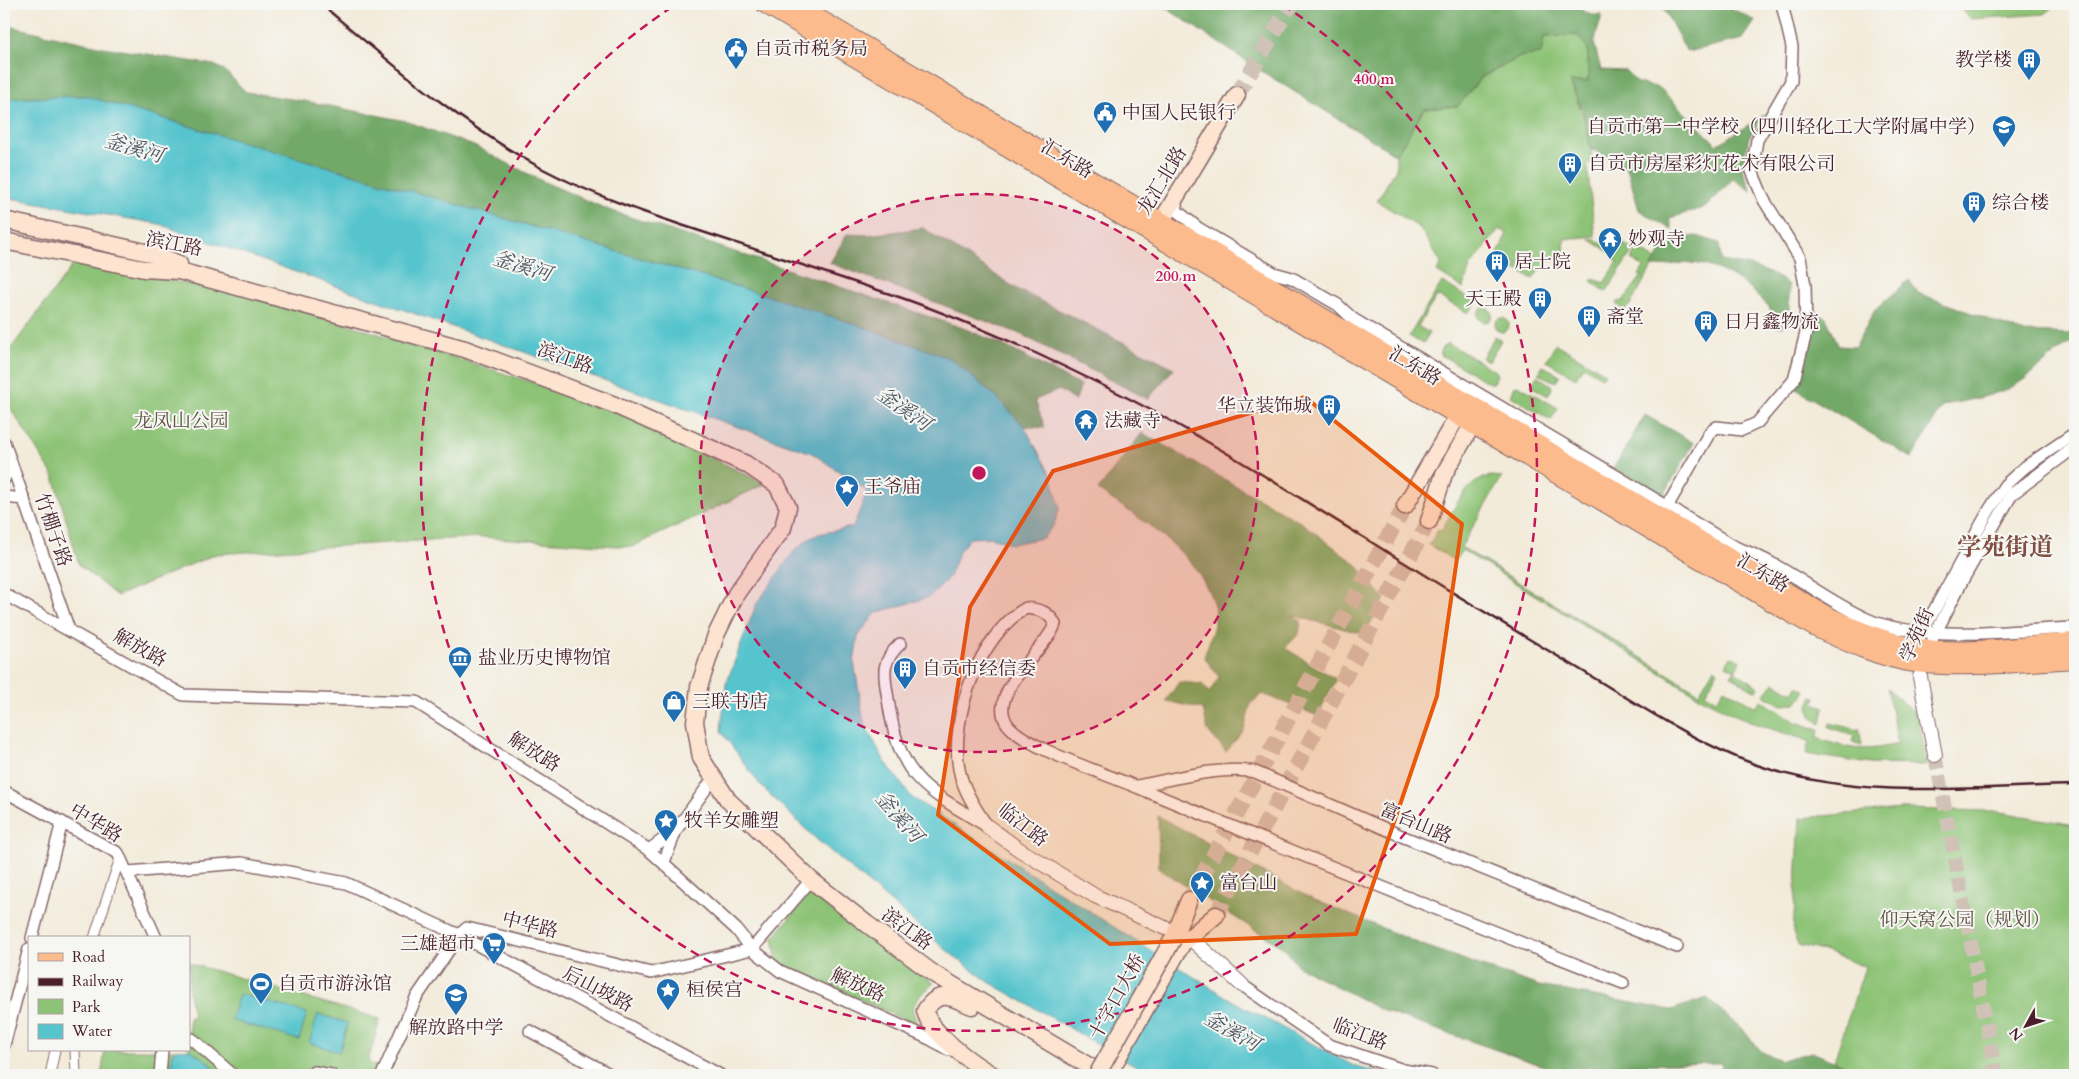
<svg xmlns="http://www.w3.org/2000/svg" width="2079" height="1079" font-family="Cardo,'Noto Serif SC',serif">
<rect width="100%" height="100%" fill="#f6f6f2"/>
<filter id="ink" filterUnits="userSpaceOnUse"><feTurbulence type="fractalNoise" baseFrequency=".02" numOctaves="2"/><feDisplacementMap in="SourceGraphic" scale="10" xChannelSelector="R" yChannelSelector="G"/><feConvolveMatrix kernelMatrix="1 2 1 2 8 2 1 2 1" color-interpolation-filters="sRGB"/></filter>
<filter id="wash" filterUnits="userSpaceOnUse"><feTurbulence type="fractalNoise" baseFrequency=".0096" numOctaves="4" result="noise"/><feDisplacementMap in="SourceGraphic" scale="20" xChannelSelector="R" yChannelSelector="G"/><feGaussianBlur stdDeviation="1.12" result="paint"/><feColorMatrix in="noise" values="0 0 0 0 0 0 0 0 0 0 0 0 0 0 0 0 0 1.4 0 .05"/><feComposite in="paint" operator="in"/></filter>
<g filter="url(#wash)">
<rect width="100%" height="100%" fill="#f3ebda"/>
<g fill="#8dc376" stroke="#6c7150">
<path d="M1956,4H2053L2054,7L2045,14L1971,19Z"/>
<path d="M1577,35L1588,48V81L1570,83C1583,111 1588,132 1593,163L1587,164L1595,236L1564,239L1565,261L1548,259L1544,269L1539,270L1533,279L1515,269L1517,264L1497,256L1507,233L1499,229L1470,267L1463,288L1437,272L1441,263L1420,228L1377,201L1396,169V155L1424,109L1458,106L1481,78L1522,56L1541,54L1544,37Z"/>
<path d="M1589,239H1595L1618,254L1624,244L1633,250L1606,292L1591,281L1593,279L1604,283L1618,262L1614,259L1615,256Z"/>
<path d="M1638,248L1656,260L1630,305L1624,310L1616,304L1618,301L1622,302L1642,276L1639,275L1644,267L1631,259Z"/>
<path d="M75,262L272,300L610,407L765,484L632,547L480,537L216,554L117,596L79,565L54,477L4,398V358Z"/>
<path d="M1442,282L1472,300L1475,305L1468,313L1437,296L1418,326L1429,333L1424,342L1421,343L1409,336Z"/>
<circle cx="1485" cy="315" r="7"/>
<circle cx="1502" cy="325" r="7"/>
<path d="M1495,336L1501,340L1489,361L1482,358Z"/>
<path d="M1447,343L1495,371L1497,375L1493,383H1489L1441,355L1440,350Z"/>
<path d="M1556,344L1605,373L1602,377L1583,366L1576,378L1546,361Z"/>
<path d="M1543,366L1560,375L1556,382L1538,374Z"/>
<path d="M1537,376L1551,385L1552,388L1548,396L1531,386Z"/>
<path d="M1518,385L1558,408L1551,420L1511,396L1515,386Z"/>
<path d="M1491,476L1502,477L1461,547L1699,693L1714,668L1718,671L1705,694L1717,700L1724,688L1756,707L1761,700L1796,722L1819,730L1817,738C1851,750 1862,752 1898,744L1887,688L1918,716L1927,765L1870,764L1806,754L1809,741L1750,722L1703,699L1462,550L1455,561L1429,545L1438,530L1441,531C1454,510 1464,481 1491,476Z"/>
<path d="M1731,656L1740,661L1735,671L1759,687L1756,691L1731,676L1735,670L1726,665Z"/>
<path d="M1774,682L1793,693L1797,686L1806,691L1796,704L1781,705L1764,695Z"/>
<path d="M1813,696L1816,697L1814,703L1824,707L1821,724C1808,717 1806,708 1813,696Z"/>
<path d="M1830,723L1858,730L1859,728L1862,745L1852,742L1854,736L1829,727Z"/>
<path d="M1901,809L1994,811L2075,825V1075H1865L1834,1061L1865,967L1827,952L1798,945L1793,933L1800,818Z"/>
<path d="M809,894L934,983L919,997L912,1009L918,1026L777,962L773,938Z"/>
<path d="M189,963L380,1019L368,1062L391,1075H101L105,1050H189V1017H193L189,993Z"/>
</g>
<g fill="#72a967" stroke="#5e6449">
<path d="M1160,4H1527L1535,8L1537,4H1571L1591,15H1602L1594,43L1601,70L1626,71L1637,83L1660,88L1717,145L1764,115L1749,137L1742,167L1751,191L1733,179L1706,207L1670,218L1672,230L1639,210L1627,168L1591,149L1583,111L1570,82L1588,81V48L1577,35L1544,37L1541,54L1522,56L1481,77L1458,106L1424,109L1396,155L1263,72Z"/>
<path d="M1661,4H1724L1755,21L1743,39L1687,52Z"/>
<path d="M4,25L103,47L214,65L224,70L246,92L304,101L406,121L474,146L542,181L609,210L963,328L1001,344L1081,386L1075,401L1059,390L1035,400L1045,428L1024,426L996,397L762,294L86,96L4,99Z"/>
<path d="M923,228L1017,289L1174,368L1148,399L1018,333L830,263L847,234L869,235Z"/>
<path d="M1697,236L1719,243L1721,261C1749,265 1765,268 1789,285V316L1783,317L1782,327H1776C1775,321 1773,314 1770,309C1752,286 1719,264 1690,263C1677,263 1664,266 1651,268L1669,238Z"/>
<path d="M1909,280L1918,293L2022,332L2075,334V340C2057,351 2043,365 2026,378C2003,395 1971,400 1943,405L1912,458L1796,389C1809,366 1812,335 1812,309L1826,318L1839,346L1855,347L1875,310Z"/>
<path d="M1645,415L1694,443L1662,498L1613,469Z"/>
<path d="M1142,433L1302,523L1355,563L1385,599L1364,634L1291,615L1301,621L1299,634L1285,648L1336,679L1318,716L1263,694L1251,703L1244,730L1226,752L1208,731L1203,709L1166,701L1179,682L1202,684L1209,693L1219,677L1204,657C1208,646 1217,621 1215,609C1201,553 1141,520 1098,490Z"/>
<path d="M1158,816L1308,897L1425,946L1539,986L1671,1010L1707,998L1743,1030L1762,1052L1781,1060L1812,1052L1865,1075H1723L1721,1063L1632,1065L1555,1070L1383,1011L1298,966L1285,949L1159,869Z"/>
</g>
<g fill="#56c4cd" stroke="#50727c">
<path d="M86,96L762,294L873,330L951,359L996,397L1024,426L1051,475L1060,507L1054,525L1043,538L1012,544L991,537L970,538L959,551L949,577L930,597L876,613L858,636L854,662L864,723L884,760L911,797L1145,947L1238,1004L1356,1067L1388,1075H1152L989,982L950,953L815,838L761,786L721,731L726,684L756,605L794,551L807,540L819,534L853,527L867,492L865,489L812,453L159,224L4,197V99Z"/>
<path d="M239,994L307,1013L299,1040L231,1020Z"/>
<path d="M318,1014L348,1023L339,1052L309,1043Z"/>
<path d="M189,1049L210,1063L218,1075H170L173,1053L175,1050Z"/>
</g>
</g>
<g filter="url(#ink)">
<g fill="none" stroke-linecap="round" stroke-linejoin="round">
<path stroke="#d1c2b7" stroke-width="14" stroke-dasharray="14 7" stroke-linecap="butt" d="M1935,755L1996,1075"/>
<g stroke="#d1c2b7" stroke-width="16" stroke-dasharray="16 8" stroke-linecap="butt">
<path d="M1237,95L1291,4"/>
<path d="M1189,900L1405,506"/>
<path d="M1216,915L1429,521"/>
</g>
<g stroke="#856668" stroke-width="11">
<g id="pedestrian">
<path d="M94,938L120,858"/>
<path d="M75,1050L76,1075"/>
<path d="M50,1075L55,1050"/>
</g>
</g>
<g stroke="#856668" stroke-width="14">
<g id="minor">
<path d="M1175,198L1177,211L1198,228L1274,273L1292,278L1338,305L1353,319L1737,548C1784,564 1821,598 1867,619C1920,643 2016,630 2075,628"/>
<path d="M4,442L69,630"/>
<path d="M4,479L11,463"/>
<path d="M4,497L24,499"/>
<path d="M1668,505L1710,432L1717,427L1742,430L1757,423L1794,380L1806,333L1805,285L1800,258L1764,200L1752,171L1757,140L1791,81L1792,47L1782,4"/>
<path d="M4,594L183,695L416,702L649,850L736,929L752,949L780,971L930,1039L949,1050"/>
<path d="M1919,638L1988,512L2005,485L2025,467L2075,433"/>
<path d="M1933,638L1962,581L2012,494L2075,447"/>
<path d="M900,644C880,663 884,674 888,699C899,777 921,787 985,825"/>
<path d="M1136,786C1170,780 1223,765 1255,772L1404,837L1677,947"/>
<path d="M4,791L118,853L156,938"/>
<path d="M988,827C976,810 963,790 959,769C950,717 979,635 1026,608C1040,610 1048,611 1055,624C1047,649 988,691 1006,722C1020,747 1110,775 1139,788C1299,855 1461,919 1623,983"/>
<path d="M676,830L713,779"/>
<path d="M649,850L676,830L664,862"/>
<path d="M128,872L242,863L346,883L459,935L720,1075"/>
<path d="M32,938L62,822"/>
<path d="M1242,985L1329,1045L1403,1070L1432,1075"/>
<path d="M530,1031L611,1075"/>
<path d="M189,1039H192L233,1075"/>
<path d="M4,1045L29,949"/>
<path d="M160,1075L162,1050"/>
<path d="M311,1075L314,1072L331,1075"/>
<path d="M382,1075L416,998L459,935L467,928L651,973L752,949L811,880"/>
</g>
</g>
<g stroke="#856668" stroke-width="16">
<g id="tertiary">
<path d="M1920,677L1935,755"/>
<path d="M988,827L1020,850L1095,896L1176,933"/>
<path d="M1188,936L1242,985"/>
</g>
</g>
<g stroke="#856668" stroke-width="19">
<g id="secondary">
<path d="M4,220L158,255L179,264"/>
<path d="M1155,232L1237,95"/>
<path d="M4,241L144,269L179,271L465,349L612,404L746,464L777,485L788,507L783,528L736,594L716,635L699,687L695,722L701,758L728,800L811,880L867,924L934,974L1104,1075"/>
<path d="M1405,506L1464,405"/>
<path d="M1429,521L1444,474L1479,413"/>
<path d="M1173,939L1189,900"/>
<path d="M972,1006C952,998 939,988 925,1011C930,1033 973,1064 993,1075"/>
<path d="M1108,1075L1182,944L1216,915"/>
</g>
</g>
<g stroke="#856668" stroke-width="20">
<g id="primary">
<path d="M765,4L1814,627C1846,642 1880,658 1915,663C1968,669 2022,662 2075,659"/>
<path d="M794,4L1824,614C1853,628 1882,641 1914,647C1961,656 2026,645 2075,642"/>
</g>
</g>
<use href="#pedestrian" stroke="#fff" stroke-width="9"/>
<use href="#minor" stroke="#fff" stroke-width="11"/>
<use href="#tertiary" stroke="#fff" stroke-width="14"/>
<use href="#secondary" stroke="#fde4d1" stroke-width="16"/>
<use href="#primary" stroke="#fbbb8d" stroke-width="18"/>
<path stroke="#4a1f2b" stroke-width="2.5" d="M321,4C391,63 460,124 541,168C596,197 656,217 715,236C777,257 840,277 902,298C979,325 1053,360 1126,397C1208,439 1285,489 1363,537C1430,579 1497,620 1564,660C1626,696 1686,739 1754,764C1856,801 1969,787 2075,785"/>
<g stroke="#856668" stroke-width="19" stroke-linecap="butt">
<path id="secondary-bridge" d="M1097,1075L1173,939"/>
</g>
<use href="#secondary-bridge" stroke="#fde4d1" stroke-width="16"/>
</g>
</g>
<path fill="#e8590c" fill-opacity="0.2" stroke="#e8590c" stroke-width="4" stroke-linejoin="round" d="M1305,397L1462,524L1437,696L1356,934L1110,944L938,815L970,607L1053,471Z"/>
<circle cx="979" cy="473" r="279" fill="#c2185b" fill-opacity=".12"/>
<g fill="none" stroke="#c2185b" stroke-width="2.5" stroke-dasharray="9 6">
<circle cx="979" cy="473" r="279"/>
<path d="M1283 5A558 558 0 1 1 675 5"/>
</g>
<defs>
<g id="civic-pin" transform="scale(1.25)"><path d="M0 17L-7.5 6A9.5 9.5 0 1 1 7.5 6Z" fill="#1f6fb2" stroke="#f6f6f2"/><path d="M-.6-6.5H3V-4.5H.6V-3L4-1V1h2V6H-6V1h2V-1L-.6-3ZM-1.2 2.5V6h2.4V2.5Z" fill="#fff"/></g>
<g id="building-pin" transform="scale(1.25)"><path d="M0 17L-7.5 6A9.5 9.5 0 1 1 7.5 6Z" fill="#1f6fb2" stroke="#f6f6f2"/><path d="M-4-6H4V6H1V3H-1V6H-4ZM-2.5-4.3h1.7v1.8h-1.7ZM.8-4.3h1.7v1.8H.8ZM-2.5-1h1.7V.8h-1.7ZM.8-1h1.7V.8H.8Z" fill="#fff"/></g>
<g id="school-pin" transform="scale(1.25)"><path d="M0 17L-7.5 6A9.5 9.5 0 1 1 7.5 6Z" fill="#1f6fb2" stroke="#f6f6f2"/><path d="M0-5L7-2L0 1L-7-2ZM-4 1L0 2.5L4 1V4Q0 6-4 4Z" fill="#fff"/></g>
<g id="temple-pin" transform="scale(1.25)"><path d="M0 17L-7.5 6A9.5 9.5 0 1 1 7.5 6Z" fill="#1f6fb2" stroke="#f6f6f2"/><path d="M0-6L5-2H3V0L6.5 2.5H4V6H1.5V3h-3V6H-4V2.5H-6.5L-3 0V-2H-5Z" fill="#fff"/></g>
<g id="sight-pin" transform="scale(1.25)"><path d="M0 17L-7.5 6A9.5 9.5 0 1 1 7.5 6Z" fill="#1f6fb2" stroke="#f6f6f2"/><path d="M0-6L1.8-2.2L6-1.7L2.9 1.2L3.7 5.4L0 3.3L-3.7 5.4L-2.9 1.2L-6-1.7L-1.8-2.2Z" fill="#fff"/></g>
<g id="museum-pin" transform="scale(1.25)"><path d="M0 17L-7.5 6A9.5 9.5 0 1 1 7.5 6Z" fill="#1f6fb2" stroke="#f6f6f2"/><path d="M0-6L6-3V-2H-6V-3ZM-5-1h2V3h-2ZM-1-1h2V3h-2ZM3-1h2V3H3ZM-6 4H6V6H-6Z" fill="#fff"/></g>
<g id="shop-pin" transform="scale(1.25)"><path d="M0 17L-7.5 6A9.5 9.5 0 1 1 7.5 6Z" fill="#1f6fb2" stroke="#f6f6f2"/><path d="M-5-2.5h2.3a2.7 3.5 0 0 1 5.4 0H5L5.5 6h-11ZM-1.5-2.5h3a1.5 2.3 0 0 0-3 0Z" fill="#fff"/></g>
<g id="supermarket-pin" transform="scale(1.25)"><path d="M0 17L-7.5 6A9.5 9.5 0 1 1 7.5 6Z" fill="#1f6fb2" stroke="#f6f6f2"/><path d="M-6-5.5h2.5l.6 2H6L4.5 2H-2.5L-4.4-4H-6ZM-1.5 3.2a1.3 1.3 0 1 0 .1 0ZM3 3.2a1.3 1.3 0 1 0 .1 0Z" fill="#fff"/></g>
<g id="stadium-pin" transform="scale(1.25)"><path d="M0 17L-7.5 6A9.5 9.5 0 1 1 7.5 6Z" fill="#1f6fb2" stroke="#f6f6f2"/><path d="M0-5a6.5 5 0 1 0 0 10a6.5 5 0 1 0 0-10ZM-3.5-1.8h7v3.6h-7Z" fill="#fff"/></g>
</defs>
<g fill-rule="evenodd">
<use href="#civic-pin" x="736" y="49"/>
<use href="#building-pin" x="2029" y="60"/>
<use href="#civic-pin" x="1105" y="113"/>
<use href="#school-pin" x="2004" y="127"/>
<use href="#building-pin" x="1570" y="164"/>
<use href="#building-pin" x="1974" y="203"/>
<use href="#temple-pin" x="1610" y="239"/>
<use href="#building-pin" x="1497" y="262"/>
<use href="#building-pin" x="1540" y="299"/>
<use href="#building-pin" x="1589" y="317"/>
<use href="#building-pin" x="1706" y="322"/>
<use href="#building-pin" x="1329" y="406"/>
<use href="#temple-pin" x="1086" y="421"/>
<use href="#sight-pin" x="847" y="487"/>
<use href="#museum-pin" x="460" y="658"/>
<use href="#building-pin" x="905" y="669"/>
<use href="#shop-pin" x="674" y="702"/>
<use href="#sight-pin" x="666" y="821"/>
<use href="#sight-pin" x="1202" y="883"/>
<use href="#supermarket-pin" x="494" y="944"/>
<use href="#stadium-pin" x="261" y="984"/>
<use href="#sight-pin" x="668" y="990"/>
<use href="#school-pin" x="456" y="995"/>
</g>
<g text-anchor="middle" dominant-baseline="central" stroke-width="4" stroke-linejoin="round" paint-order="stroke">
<g font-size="19" fill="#4a1f2b" stroke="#f6f6f2" text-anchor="start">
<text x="754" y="49">自贡市税务局</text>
<text x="2012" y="60" text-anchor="end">教学楼</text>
<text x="1122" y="113">中国人民银行</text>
<text x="1986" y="127" text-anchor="end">自贡市第一中学校（四川轻化工大学附属中学）</text>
<text x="1588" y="164">自贡市房屋彩灯花术有限公司</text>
<text x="1992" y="203">综合楼</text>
<text x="1628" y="239">妙观寺</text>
<text x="1514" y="262">居士院</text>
<text x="1522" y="299" text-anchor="end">天王殿</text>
<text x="1606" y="317">斋堂</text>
<text x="1724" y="322">日月鑫物流</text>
<text x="1312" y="406" text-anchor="end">华立装饰城</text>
<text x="1104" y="421">法藏寺</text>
<text x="864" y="487">王爷庙</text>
<text x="478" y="658">盐业历史博物馆</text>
<text x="922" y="669">自贡市经信委</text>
<text x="692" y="702">三联书店</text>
<text x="684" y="821">牧羊女雕塑</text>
<text x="1220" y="883">富台山</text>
<text x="476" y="944" text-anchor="end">三雄超市</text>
<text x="278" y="984">自贡市游泳馆</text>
<text x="686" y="990">桓侯宫</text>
<text x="456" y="1028" text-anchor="middle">解放路中学</text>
</g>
<g font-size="19" fill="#4a1f2b" stroke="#f6f6f2">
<text transform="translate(1067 159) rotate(31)">汇东路</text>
<text transform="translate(1162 181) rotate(-59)">龙汇北路</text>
<text transform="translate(174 244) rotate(11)">滨江路</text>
<text transform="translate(565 358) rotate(20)">滨江路</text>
<text transform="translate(1415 366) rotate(31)">汇东路</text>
<text transform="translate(53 530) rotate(71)">竹棚子路</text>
<text transform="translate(1763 573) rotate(31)">汇东路</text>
<text transform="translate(1917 635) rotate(-66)">学苑街</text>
<text transform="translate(140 648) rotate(29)">解放路</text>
<text transform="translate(534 752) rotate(32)">解放路</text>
<text transform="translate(96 823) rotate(31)">中华路</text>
<text transform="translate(1416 823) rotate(23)">富台山路</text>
<text transform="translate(1023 825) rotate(38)">临江路</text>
<text transform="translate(530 925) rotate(14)">中华路</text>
<text transform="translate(907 929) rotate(36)">滨江路</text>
<text transform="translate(858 985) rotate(24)">解放路</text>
<text transform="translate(598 989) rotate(28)">后山坡路</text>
<text transform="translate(1117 997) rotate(-61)">十字口大桥</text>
<text transform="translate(1360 1034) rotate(21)">临江路</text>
</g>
<g font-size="19" fill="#5e5042" stroke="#f6f6f2">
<text x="181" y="421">龙凤山公园</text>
<text x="1965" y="920">仰天窝公园（规划）</text>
</g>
<g font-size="20" font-style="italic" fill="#4e5964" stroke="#f6f6f2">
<text transform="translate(134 148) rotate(16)">釜溪河</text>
<text transform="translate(522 266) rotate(17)">釜溪河</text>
<text transform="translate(904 409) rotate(35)">釜溪河</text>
<text transform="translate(899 817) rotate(49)">釜溪河</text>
<text transform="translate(1232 1031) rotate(30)">釜溪河</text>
</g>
<g font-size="24" font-weight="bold" fill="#804f42" stroke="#f6f6f2">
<text x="2005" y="547">学苑街道</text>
</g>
</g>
<circle cx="979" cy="473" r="8" fill="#c2185b" stroke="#f6f6f2" stroke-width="2.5"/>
<g font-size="15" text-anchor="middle" font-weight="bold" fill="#c2185b" stroke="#f6f6f2" stroke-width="4" stroke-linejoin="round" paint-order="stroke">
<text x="1374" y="84">400 m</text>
<text x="1176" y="281">200 m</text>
</g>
<rect width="2079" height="1079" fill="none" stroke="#f6f6f2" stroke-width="20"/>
<rect x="28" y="936" width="162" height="115" fill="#f6f6f2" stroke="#b1a0a2"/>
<rect x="38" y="953" width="25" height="8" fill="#fbbb8d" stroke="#b1a0a2"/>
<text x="72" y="962" font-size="15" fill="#4a1f2b">Road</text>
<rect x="38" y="978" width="25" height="8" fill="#4a1f2b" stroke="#b1a0a2"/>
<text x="72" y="986" font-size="15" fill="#4a1f2b">Railway</text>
<rect x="38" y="999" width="25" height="15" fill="#8dc376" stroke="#b1a0a2"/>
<text x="72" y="1012" font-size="15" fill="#4a1f2b">Park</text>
<rect x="38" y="1024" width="25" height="15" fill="#56c4cd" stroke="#b1a0a2"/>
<text x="72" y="1036" font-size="15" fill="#4a1f2b">Water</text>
<g transform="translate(2026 1026) rotate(230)" stroke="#f6f6f2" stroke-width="4" paint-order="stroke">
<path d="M0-4L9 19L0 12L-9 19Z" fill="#4a1f2b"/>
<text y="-8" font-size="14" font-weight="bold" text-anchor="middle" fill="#4a1f2b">N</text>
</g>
</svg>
